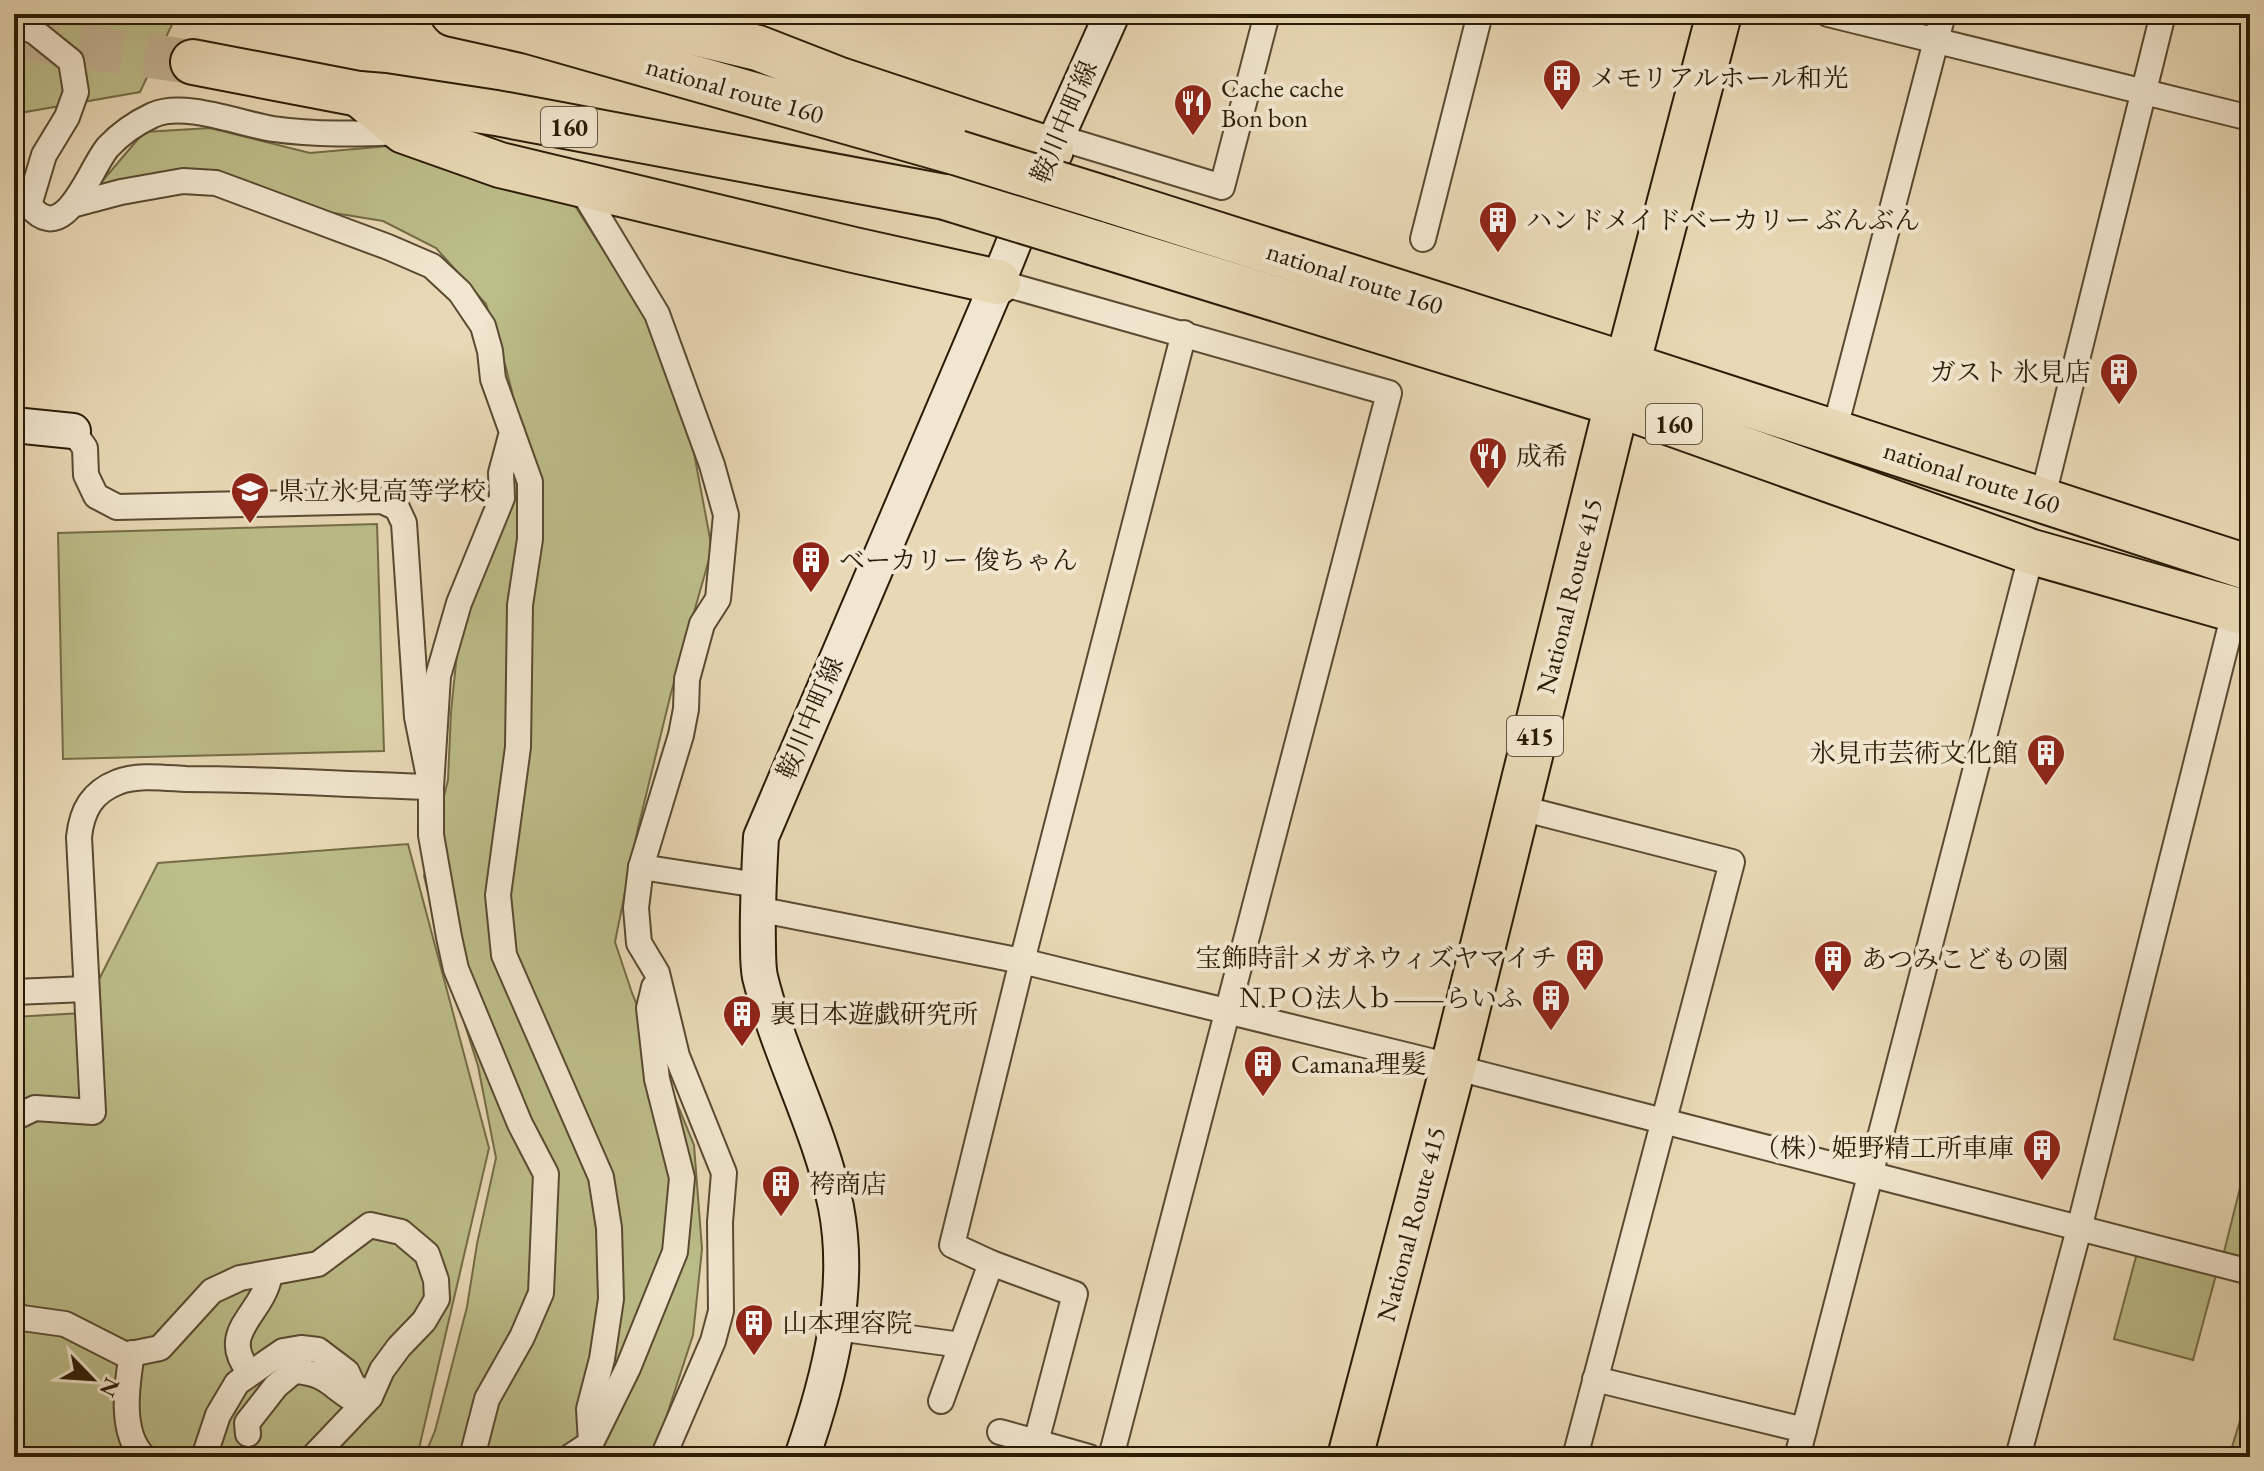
<svg xmlns="http://www.w3.org/2000/svg" width="2264" height="1471" font-family="'EB Garamond','Noto Serif JP',serif">
<rect width="100%" height="100%" fill="#e9d8b5"/>
<filter id="stains"><feTurbulence type="fractalNoise" baseFrequency=".0025" numOctaves="4"/><feColorMatrix values="0 0 0 0 .2 0 0 0 0 .09 0 0 0 0 .02 0 0 0 .5 -.17"/></filter>
<radialGradient id="worn" r=".72"><stop offset=".6" stop-color="#630" stop-opacity="0"/><stop offset="1" stop-color="#630" stop-opacity=".3"/></radialGradient>
<g fill="#bcbd89" stroke="#746c47" stroke-width="2">
<path d="M14,14H177L140,92L14,114Z"/>
<path d="M210,128L310,153L400,145L566,192L647,318L694,453L712,549L671,693L638,828L615,942L632,993L694,1145L702,1249L693,1335L664,1424L649,1457H424L435,1431L467,1307L477,1244L496,1158L478,1066L448,971L424,876L448,780L451,712L460,624L525,444L506,368L486,304L436,248L383,221L204,192L99,185L144,132Z"/>
<path d="M377,524L384,751L63,759L58,533Z"/>
<path d="M408,844L489,1148L417,1457H25L14,1428V1017L82,1013L158,863Z"/>
<path d="M2243,1176L2250,1177V1259L2224,1252Z"/>
<path d="M2137,1253L2216,1275L2193,1360L2114,1339Z"/>
<path d="M2250,1388V1457H2229Z"/>
</g>
<g fill="none" stroke-linecap="round" stroke-linejoin="round">
<path stroke="#c3b292" stroke-width="44" stroke-dasharray="44 22" stroke-linecap="butt" d="M14,37L193,62"/>
<g stroke="#5a4a31" stroke-width="28">
<g id="street">
<path d="M1828,14L2250,118"/>
<path d="M14,23L35,32L71,61L76,92L67,117L44,155L29,205C65,250 89,169 108,147C121,133 136,123 153,115C185,101 240,124 273,129C316,135 359,134 402,132"/>
<path d="M1057,137L1222,187L1267,14"/>
<path d="M579,185L657,314L712,465L726,515L718,599L702,624L687,679L686,709L681,735L641,867"/>
<path d="M1423,239L1480,14"/>
<path d="M998,282L1389,393L1111,1457"/>
<path d="M73,431L85,448L86,475L96,496L117,507L382,501L397,508L404,523L417,717L431,787V835L449,937L456,969L520,1124L546,1174L541,1293L522,1337L487,1399L472,1457"/>
<path d="M512,432L530,482V539L520,605L518,747L498,895L504,955L601,1177L609,1228L611,1299L602,1359L589,1409L591,1443L570,1457"/>
<path d="M1834,432L1943,14"/>
<path d="M2042,500L2163,14"/>
<path d="M1517,807L1732,862L1575,1457"/>
<path d="M757,909L1022,961L1426,1060L2250,1272"/>
<path d="M14,992L86,989"/>
<path d="M14,1118L35,1108L93,1112L79,837C82,810 92,792 118,782C137,774 166,778 186,779C268,779 349,785 431,787L438,676L459,603L502,498L501,473L512,432L493,379L490,351L483,326L460,292L432,266L388,247L216,183L183,181L121,192L72,205"/>
<path d="M991,1263L1075,1294L1036,1442L1000,1432"/>
<path d="M14,1313L22,1318L65,1324L126,1355L160,1348L212,1291L240,1278L318,1264L370,1225L401,1232L427,1254L436,1280L437,1299L424,1321L399,1347L382,1370L370,1397L313,1457"/>
<path d="M837,1328L961,1345"/>
<path d="M132,1353C127,1384 119,1433 144,1457"/>
<path d="M250,1373C216,1331 263,1316 270,1274"/>
<path d="M1595,1379L1804,1430"/>
<path d="M941,1401L991,1263L952,1245L1022,961L1184,333"/>
<path d="M248,1434L247,1423L276,1386L294,1371C329,1373 331,1388 358,1402"/>
<path d="M1036,1442L1089,1457"/>
<path d="M591,1443L628,1368L675,1252L682,1178L657,1079L649,1008L654,987"/>
<path d="M204,1457L218,1415L237,1383L283,1351L301,1348L318,1350L347,1372L353,1385L370,1397"/>
<path d="M663,1457L713,1341L721,1311L720,1222L724,1173L677,1056L657,973L639,943L636,908L641,867L758,885"/>
<path d="M1797,1457L2032,552"/>
<path d="M2018,1457L2079,1229L2235,609"/>
</g>
</g>
<g stroke="#2b1b05" stroke-width="38">
<g id="secondary">
<path d="M14,425L73,431"/>
<path d="M802,1457C829,1379 852,1290 836,1207C820,1128 779,1055 760,977C758,967 758,956 758,946C757,910 759,874 761,837L998,282L1051,150L1112,14"/>
</g>
</g>
<g stroke="#2b1b05" stroke-width="48">
<g id="highway">
<path d="M453,14L529,31L958,153"/>
<path d="M516,14L586,16L687,31L758,48L840,80L1051,150"/>
<path d="M193,62L359,94L384,96L496,113L945,197"/>
<path d="M359,94L404,131L500,165L854,250L998,282"/>
<path d="M1109,200L1627,365L2250,568"/>
<path d="M1095,243L1617,404L2032,552L2250,614"/>
<path d="M1350,1457L1453,1067L1617,404L1719,14"/>
</g>
</g>
<use href="#street" stroke="#f1e6cf" stroke-width="24"/>
<use href="#secondary" stroke="#f1e6cf" stroke-width="34"/>
<use href="#highway" stroke="#e9d8b5" stroke-width="44"/>
<g stroke="#2b1b05" stroke-width="48" stroke-linecap="butt">
<g id="highway-bridge">
<path d="M958,153L1109,200"/>
<path d="M945,197L1095,243"/>
</g>
</g>
<use href="#highway-bridge" stroke="#e9d8b5" stroke-width="44"/>
</g>
<defs>
<g id="building-pin" transform="scale(2)"><path d="M0 17L-7.5 6A9.5 9.5 0 1 1 7.5 6Z" fill="#8f2418" stroke="#f1e6cf"/><path d="M-4-6H4V6H1V3H-1V6H-4ZM-2.5-4.3h1.7v1.8h-1.7ZM.8-4.3h1.7v1.8H.8ZM-2.5-1h1.7V.8h-1.7ZM.8-1h1.7V.8H.8Z" fill="#fff"/></g>
<g id="restaurant-pin" transform="scale(2)"><path d="M0 17L-7.5 6A9.5 9.5 0 1 1 7.5 6Z" fill="#8f2418" stroke="#f1e6cf"/><path d="M-5-6h1v4h1v-4h1v4h1v-4h1v5L-1.5 .5V6h-2V.5L-5-1ZM5-6V6H3V1.5H1.5Q1.5-4 5-6Z" fill="#fff"/></g>
<g id="school-pin" transform="scale(2)"><path d="M0 17L-7.5 6A9.5 9.5 0 1 1 7.5 6Z" fill="#8f2418" stroke="#f1e6cf"/><path d="M0-5L7-2L0 1L-7-2ZM-4 1L0 2.5L4 1V4Q0 6-4 4Z" fill="#fff"/></g>
</defs>
<g fill-rule="evenodd">
<use href="#building-pin" x="1562" y="78"/>
<use href="#restaurant-pin" x="1193" y="103"/>
<use href="#building-pin" x="1498" y="220"/>
<use href="#building-pin" x="2119" y="372"/>
<use href="#restaurant-pin" x="1488" y="456"/>
<use href="#school-pin" x="250" y="491"/>
<use href="#building-pin" x="811" y="560"/>
<use href="#building-pin" x="2046" y="753"/>
<use href="#building-pin" x="1585" y="958"/>
<use href="#building-pin" x="1833" y="959"/>
<use href="#building-pin" x="1551" y="998"/>
<use href="#building-pin" x="742" y="1014"/>
<use href="#building-pin" x="1263" y="1064"/>
<use href="#building-pin" x="2042" y="1148"/>
<use href="#building-pin" x="781" y="1184"/>
<use href="#building-pin" x="754" y="1323"/>
</g>
<g text-anchor="middle" dominant-baseline="central" stroke-width="8" stroke-linejoin="round" paint-order="stroke">
<g fill="#f1e6cf" stroke="#665842" stroke-width="2">
<rect x="541" y="107" width="56" height="40" rx="6"/>
<rect x="1646" y="404" width="56" height="40" rx="6"/>
<rect x="1507" y="716" width="56" height="40" rx="6"/>
</g>
<g font-size="24" font-weight="bold" fill="#2b1b05">
<text x="569" y="127">160</text>
<text x="1674" y="424">160</text>
<text x="1535" y="736">415</text>
</g>
<g font-size="26" fill="#2b1b05" stroke="#f1e6cf" text-anchor="start">
<text x="1590" y="78">メモリアルホール和光</text>
<text x="1221" y="88">Cache cache<tspan x="1221" dy="30">Bon bon</tspan></text>
<text x="1526" y="220">ハンドメイドベーカリー ぶんぶん</text>
<text x="2091" y="372" text-anchor="end">ガスト 氷見店</text>
<text x="1516" y="456">成希</text>
<text x="278" y="491">県立氷見高等学校</text>
<text x="839" y="560">ベーカリー 俊ちゃん</text>
<text x="2018" y="753" text-anchor="end">氷見市芸術文化館</text>
<text x="1557" y="958" text-anchor="end">宝飾時計メガネウィズヤマイチ</text>
<text x="1861" y="959">あつみこどもの園</text>
<text x="1523" y="998" text-anchor="end">ＮＰＯ法人ｂ―らいふ</text>
<text x="770" y="1014">裏日本遊戯研究所</text>
<text x="1291" y="1064">Camana理髮</text>
<text x="2014" y="1148" text-anchor="end">（株）姫野精工所車庫</text>
<text x="809" y="1184">袴商店</text>
<text x="782" y="1323">山本理容院</text>
</g>
<g font-size="26" fill="#2b1b05" stroke="#f1e6cf">
<text transform="translate(735 90) rotate(16)">national route 160</text>
<text transform="translate(1064 122) rotate(-67)">鞍川中町線</text>
<text transform="translate(1355 278) rotate(18)">national route 160</text>
<text transform="translate(1972 477) rotate(18)">national route 160</text>
<text transform="translate(1569 596) rotate(-76)">National Route 415</text>
<text transform="translate(810 718) rotate(-67)">鞍川中町線</text>
<text transform="translate(1411 1224) rotate(-75)">National Route 415</text>
</g>
</g>
<rect width="2264" height="1471" fill="none" stroke="#e9d8b5" stroke-width="48"/>
<rect x="16" y="16" width="2232" height="1439" fill="none" stroke="#2b1b05" stroke-width="4"/>
<rect x="24" y="24" width="2216" height="1423" fill="none" stroke="#2b1b05" stroke-width="2"/>
<g transform="translate(92 1379) rotate(115)" stroke="#f1e6cf" stroke-width="6" paint-order="stroke">
<path d="M0-6L14 30L0 20L-14 30Z" fill="#2b1b05"/>
<text y="-12" font-size="22" font-weight="bold" text-anchor="middle" fill="#2b1b05">N</text>
</g>
<rect width="100%" height="100%" filter="url(#stains)"/>
<rect width="100%" height="100%" fill="url(#worn)"/>
</svg>
